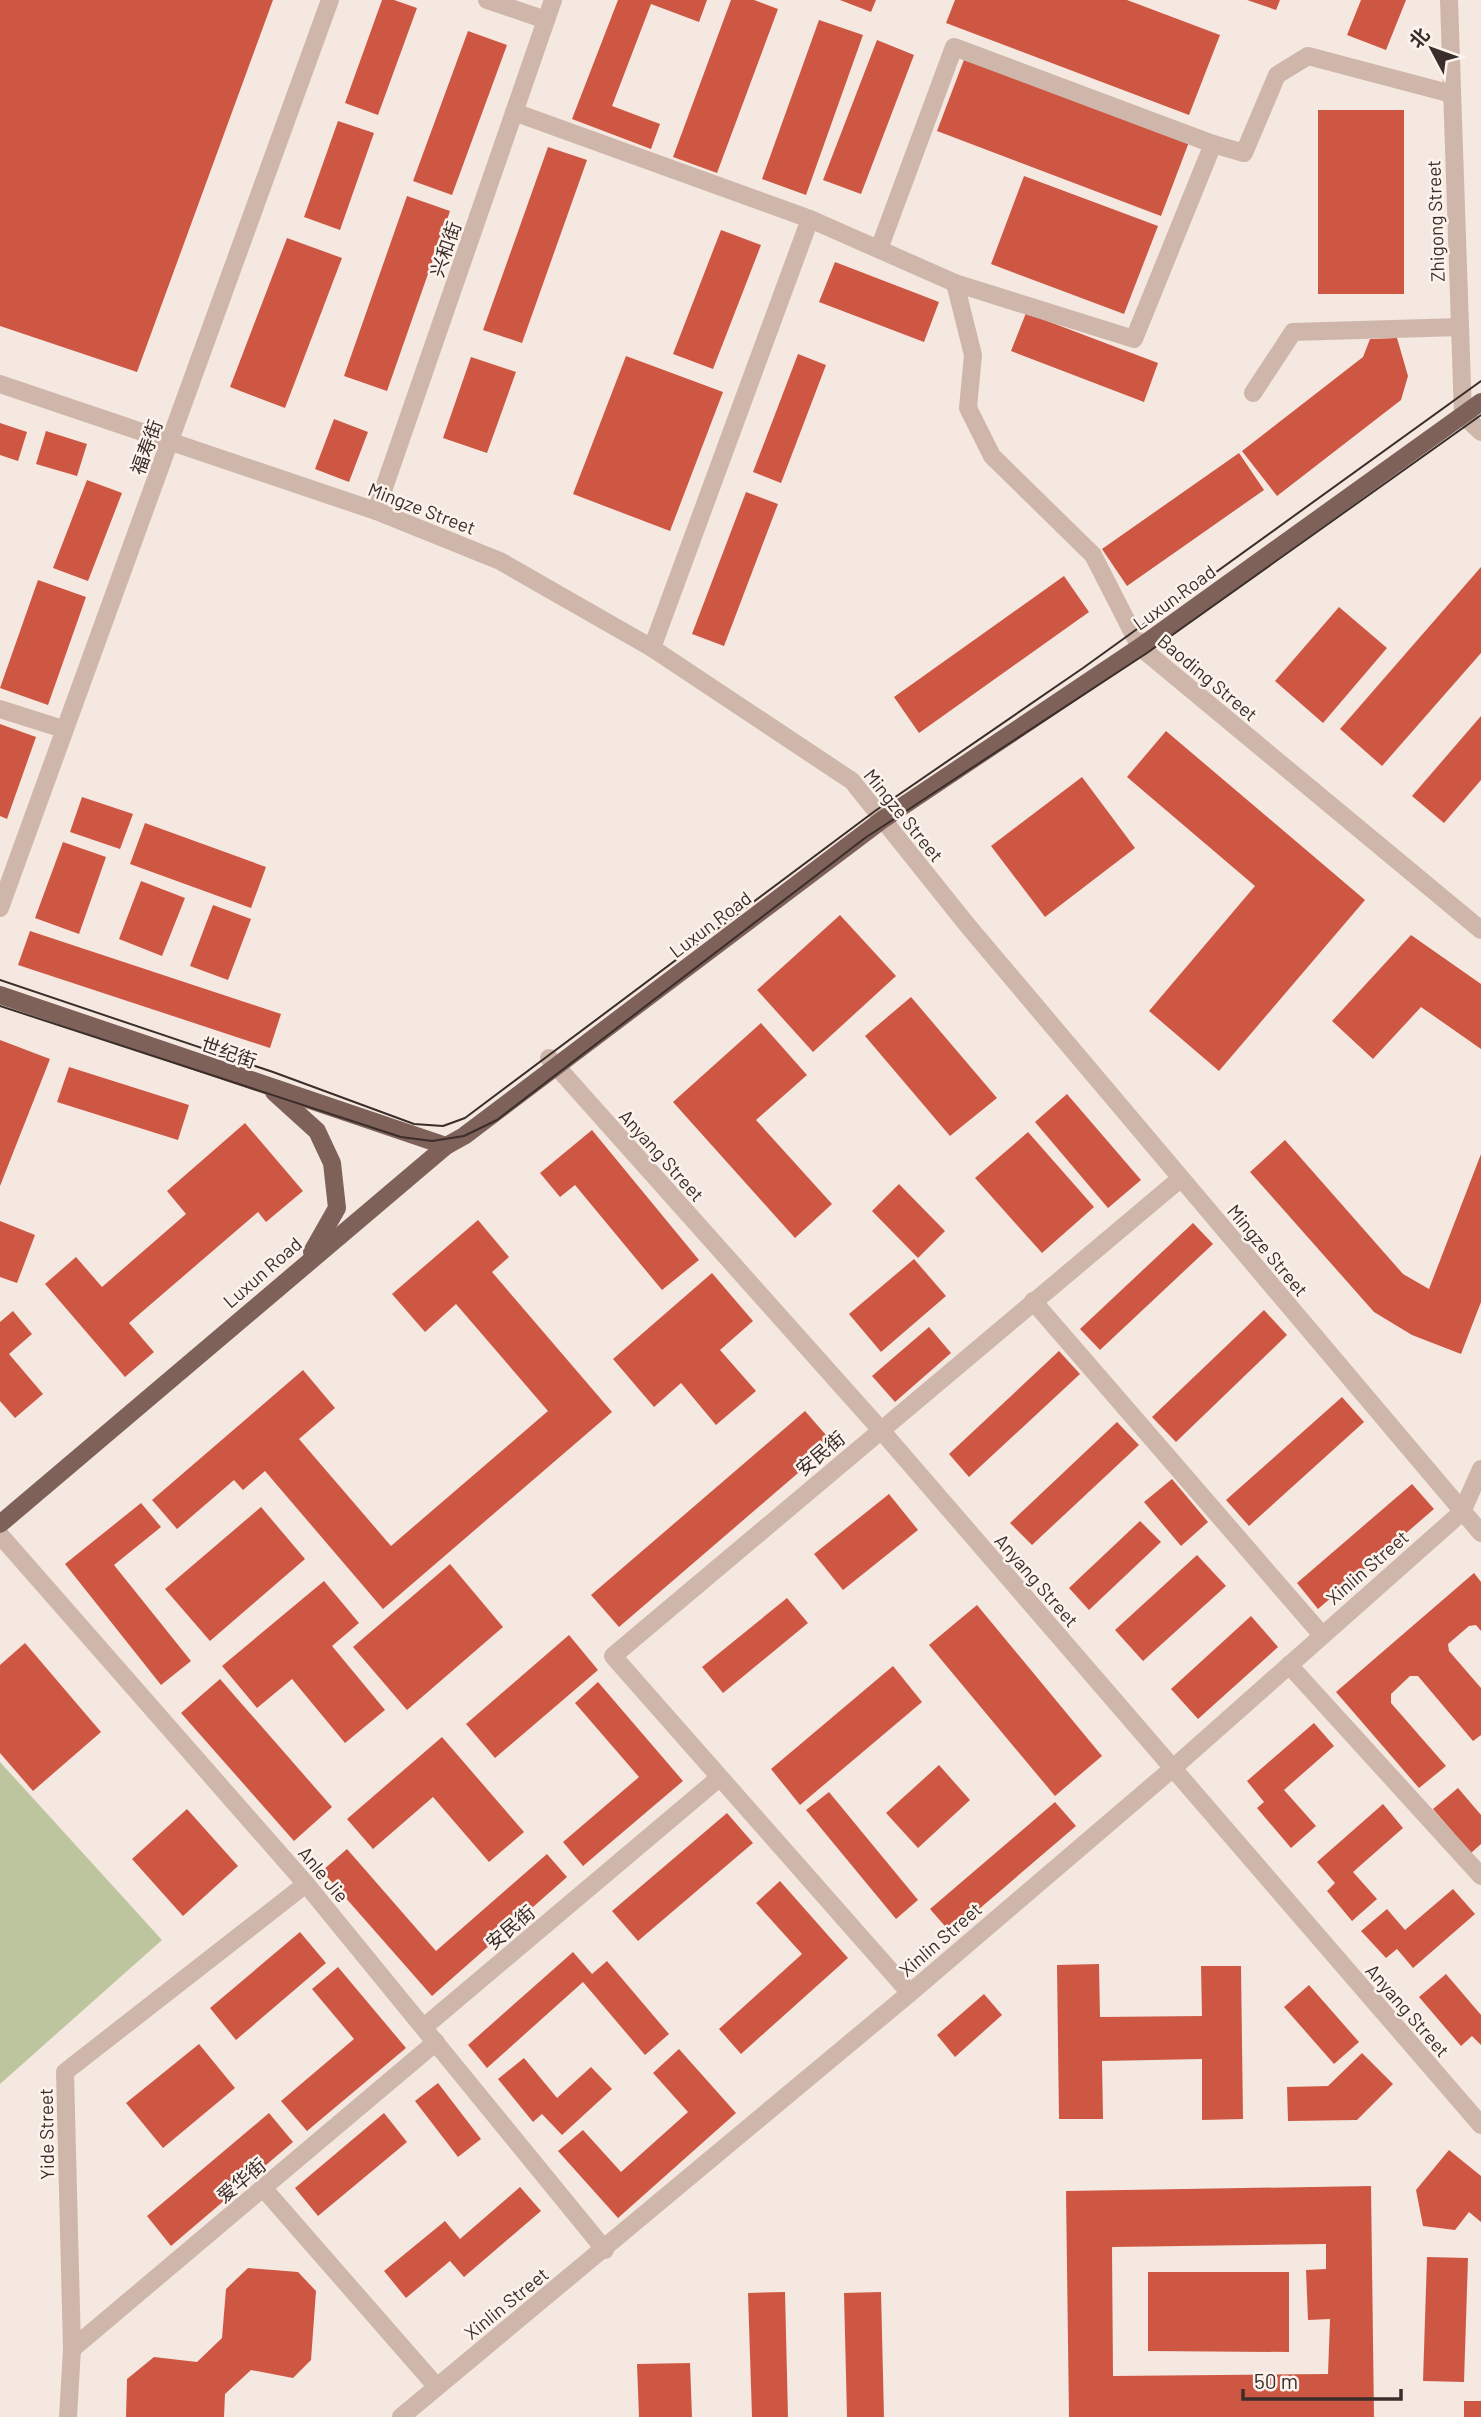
<svg xmlns="http://www.w3.org/2000/svg" width="1481" height="2417" font-family="Barlow,'Noto Sans SC',sans-serif">
<rect width="100%" height="100%" fill="#f5e8e0"/>
<path fill="#bcc59e" d="M0,1762L162,1940L0,2084Z"/>
<g fill="#ce5744" fill-rule="evenodd">
<path d="M0,0H273L137,372L0,326Z"/>
<path d="M382,0H394L417,8L378,115L345,103Z"/>
<path d="M618,0H707L699,22L651,4L612,106L660,124L651,149L572,119Z"/>
<path d="M731,0H754L778,9L717,173L673,157Z"/>
<path d="M840,0H876L871,12Z"/>
<path d="M955,0H1127L1220,35L1189,115L946,23Z"/>
<path d="M1247,0H1280L1276,10Z"/>
<path d="M1361,0H1406L1386,50L1347,35Z"/>
<path d="M819,20L863,35L806,195L762,179Z"/>
<path d="M468,31L507,45L452,195L413,181Z"/>
<path d="M877,40L914,55L861,194L823,180Z"/>
<path d="M965,57L1189,142L1161,216L937,131Z"/>
<rect x="1318" y="110" width="86" height="184"/>
<path d="M338,121L374,133L340,230L304,217Z"/>
<path d="M548,147L587,160L522,343L483,330Z"/>
<path d="M1024,176L1158,226L1124,314L991,264Z"/>
<path d="M407,196L450,211L387,391L344,376Z"/>
<path d="M721,230L761,245L713,369L673,354Z"/>
<path d="M287,238L342,258L285,408L230,387Z"/>
<path d="M835,262L939,302L924,342L819,302Z"/>
<path d="M1026,313L1158,363L1144,402L1011,351Z"/>
<path d="M1397,338L1408,376L1401,400L1277,496L1242,451L1363,357L1370,339Z"/>
<path d="M798,354L826,365L781,483L753,472Z"/>
<path d="M626,356L723,392L670,531L573,494Z"/>
<path d="M471,357L516,372L487,453L443,438Z"/>
<path d="M334,419L368,432L349,482L315,469Z"/>
<path d="M0,423L27,432L18,461L0,455Z"/>
<path d="M46,431L87,444L77,476L36,464Z"/>
<path d="M1239,453L1264,490L1127,586L1102,549Z"/>
<path d="M87,480L122,493L88,581L53,568Z"/>
<path d="M746,492L778,504L724,646L692,634Z"/>
<path d="M1481,567V653L1382,766L1340,729Z"/>
<path d="M1064,576L1089,612L919,733L894,697Z"/>
<path d="M38,580L86,597L48,705L0,688Z"/>
<path d="M1339,607L1387,648L1323,723L1275,681Z"/>
<path d="M1481,716V780L1444,823L1412,796Z"/>
<path d="M0,724L36,737L7,819L0,816Z"/>
<path d="M1166,731L1365,900L1219,1071L1149,1011L1255,886L1127,777Z"/>
<path d="M1082,777L1135,848L1045,917L991,846Z"/>
<path d="M82,797L133,814L120,849L70,832Z"/>
<path d="M145,823L266,867L251,908L130,864Z"/>
<path d="M63,842L106,857L79,934L35,918Z"/>
<path d="M141,881L185,898L162,956L119,939Z"/>
<path d="M213,905L251,919L228,980L190,966Z"/>
<path d="M840,915L896,976L813,1052L757,990Z"/>
<path d="M30,931L281,1014L270,1048L18,965Z"/>
<path d="M1411,935L1481,984V1049L1421,1007L1373,1059L1332,1021Z"/>
<path d="M911,997L997,1098L950,1136L865,1036Z"/>
<path d="M761,1023L807,1075L756,1120L832,1204L795,1238L673,1102Z"/>
<path d="M0,1040L50,1059L0,1186Z"/>
<path d="M69,1067L189,1105L178,1140L57,1102Z"/>
<path d="M1067,1094L1141,1180L1108,1208L1035,1122Z"/>
<path d="M245,1123L303,1191L266,1222L258,1212L129,1323L154,1352L125,1377L45,1284L76,1257L102,1287L186,1214L167,1191Z"/>
<path d="M592,1130L699,1260L662,1290L575,1185L560,1197L540,1173Z"/>
<path d="M1028,1132L1094,1207L1042,1253L975,1178Z"/>
<path d="M1285,1140L1403,1274L1429,1289L1481,1154V1302L1461,1354L1412,1335L1374,1312L1250,1172Z"/>
<path d="M899,1184L945,1231L918,1258L872,1211Z"/>
<path d="M478,1220L509,1257L492,1272L612,1412L383,1609L265,1471L243,1490L234,1480L177,1529L152,1500L303,1370L335,1408L299,1439L391,1546L548,1411L456,1304L425,1332L392,1294Z"/>
<path d="M0,1221L35,1235L17,1283L0,1277Z"/>
<path d="M1193,1223L1213,1244L1100,1350L1080,1329Z"/>
<path d="M914,1259L946,1296L881,1352L849,1314Z"/>
<path d="M712,1273L753,1321L720,1350L756,1391L716,1425L681,1383L654,1407L613,1359Z"/>
<path d="M1264,1310L1287,1335L1176,1442L1152,1417Z"/>
<path d="M13,1311L32,1334L9,1354L43,1394L15,1418L0,1401V1322Z"/>
<path d="M929,1327L951,1353L895,1402L872,1376Z"/>
<path d="M1059,1351L1080,1374L969,1477L949,1454Z"/>
<path d="M1342,1397L1364,1422L1249,1526L1226,1500Z"/>
<path d="M805,1411L833,1443L619,1627L591,1595Z"/>
<path d="M1117,1422L1139,1445L1032,1545L1010,1523Z"/>
<path d="M1172,1479L1208,1522L1181,1546L1144,1502Z"/>
<path d="M1412,1484L1434,1509L1318,1609L1297,1583Z"/>
<path d="M889,1494L918,1530L843,1590L814,1554Z"/>
<path d="M141,1503L161,1527L114,1565L191,1661L161,1685L65,1564Z"/>
<path d="M261,1507L305,1559L210,1641L165,1589Z"/>
<path d="M1140,1521L1161,1542L1089,1610L1069,1588Z"/>
<path d="M1197,1555L1226,1586L1143,1661L1115,1630Z"/>
<path d="M450,1564L503,1627L407,1710L353,1647Z"/>
<path d="M1474,1573L1481,1582V1631L1476,1625L1469,1626L1448,1644L1449,1651L1481,1688V1735L1473,1741L1418,1676H1410L1391,1694V1703L1446,1766L1419,1788L1336,1692Z"/>
<path d="M324,1581L359,1623L332,1646L385,1710L345,1743L292,1679L257,1708L222,1666Z"/>
<path d="M787,1598L808,1623L723,1693L702,1667Z"/>
<path d="M977,1605L1102,1756L1055,1796L929,1645Z"/>
<path d="M1251,1616L1278,1647L1198,1719L1171,1689Z"/>
<path d="M569,1635L598,1670L495,1758L466,1724Z"/>
<path d="M25,1643L101,1732L33,1791L0,1753V1665Z"/>
<path d="M893,1666L922,1702L800,1805L771,1769Z"/>
<path d="M220,1679L332,1807L294,1841L181,1713Z"/>
<path d="M598,1682L683,1781L583,1866L563,1842L639,1777L575,1703Z"/>
<path d="M1314,1723L1334,1746L1284,1790L1316,1826L1291,1848L1257,1808L1264,1802L1247,1781Z"/>
<path d="M442,1737L524,1832L489,1862L433,1797L373,1849L347,1819Z"/>
<path d="M939,1765L970,1800L918,1848L886,1813Z"/>
<path d="M1458,1788L1481,1815V1844L1471,1853L1433,1809Z"/>
<path d="M829,1792L918,1900L896,1919L806,1810Z"/>
<path d="M1055,1802L1076,1826L951,1933L930,1909Z"/>
<path d="M1383,1804L1403,1828L1353,1872L1377,1899L1352,1921L1327,1891L1335,1883L1317,1862Z"/>
<path d="M187,1809L238,1866L183,1916L132,1859Z"/>
<path d="M727,1813L753,1843L638,1941L612,1911Z"/>
<path d="M347,1849L436,1951L547,1854L567,1877L432,1996L322,1871Z"/>
<path d="M780,1881L848,1958L741,2054L719,2029L802,1954L756,1903Z"/>
<path d="M1453,1889L1475,1914L1413,1968L1397,1949L1386,1958L1361,1931L1387,1909L1405,1930Z"/>
<path d="M300,1932L326,1963L236,2040L210,2008Z"/>
<path d="M573,1952L592,1974L607,1961L669,2034L645,2055L583,1982L487,2068L468,2045Z"/>
<path d="M1099,1964L1100,2017L1202,2016L1201,1966H1241L1243,2119L1202,2120V2059L1102,2061L1103,2119H1059L1057,1965Z"/>
<path d="M338,1967L406,2048L307,2131L281,2101L354,2039L312,1989Z"/>
<path d="M1446,1974L1481,2015V2045L1472,2036L1461,2046L1419,1997Z"/>
<path d="M1309,1985L1359,2042L1334,2064L1284,2007Z"/>
<path d="M984,1994L1002,2015L955,2057L937,2035Z"/>
<path d="M199,2044L235,2088L163,2148L126,2103Z"/>
<path d="M679,2049L736,2113L618,2218L558,2151L583,2130L621,2172L688,2112L653,2073Z"/>
<path d="M1362,2053L1393,2084L1357,2120L1288,2121L1287,2087L1328,2086Z"/>
<path d="M524,2058L557,2098L591,2067L612,2089L562,2135L542,2114L533,2122L498,2079Z"/>
<path d="M438,2083L481,2139L458,2157L415,2101Z"/>
<path d="M269,2113L293,2142L171,2246L147,2216Z"/>
<path d="M384,2113L407,2142L318,2216L295,2188Z"/>
<path d="M1449,2150L1481,2176V2222L1469,2212L1455,2230L1423,2226L1416,2190Z"/>
<path d="M1371,2186L1374,2417H1069L1066,2191ZM1326,2244V2269L1306,2270L1308,2320L1330,2319L1328,2374L1113,2376L1112,2247Z"/>
<path d="M520,2187L541,2211L464,2277L450,2261L406,2298L384,2271L445,2221L460,2239Z"/>
<path d="M1427,2257L1468,2258L1464,2382L1423,2381Z"/>
<path d="M248,2268L298,2272L316,2291L311,2360L293,2378L251,2370L225,2394L224,2417H126L127,2379L154,2357L197,2362L222,2338L226,2289Z"/>
<path d="M1148,2272H1289V2352L1148,2351Z"/>
<path d="M785,2292L788,2417H752L748,2293Z"/>
<path d="M881,2292L884,2417H847L844,2293Z"/>
<path d="M690,2363L692,2417H639L637,2364Z"/>
<rect x="1464" y="2401" width="17" height="16"/>
</g>
<g fill="none" stroke-linecap="round" stroke-linejoin="round">
<g stroke="#ceb7aa" stroke-width="18">
<path d="M487,0L546,20"/>
<path d="M1449,0L1463,415L1481,432"/>
<path d="M514,112L810,219L955,283L1134,339L1213,144L1244,153L1277,75L1308,56L1452,94"/>
<path d="M879,249L954,47L1213,144"/>
<path d="M955,283L973,355L968,408L992,456L1093,555L1140,647L1481,930"/>
<path d="M0,384L376,511L500,561L652,648L852,781L968,926L1481,1533"/>
<path d="M1253,393L1293,332L1460,327"/>
<path d="M376,511L553,0"/>
<path d="M652,648L810,219"/>
<path d="M0,709L63,729"/>
<path d="M0,908L330,0"/>
<path d="M549,1058L880,1429L1481,2125"/>
<path d="M1033,1301L1322,1635"/>
<path d="M0,1535L306,1884L605,2250"/>
<path d="M1289,1665L1481,1876"/>
<path d="M910,1993L613,1656L1180,1179"/>
<path d="M424,2027L719,1778"/>
<path d="M264,2189L437,2387"/>
<path d="M72,2349L436,2042"/>
<path d="M68,2417L72,2349L65,2072L306,1884"/>
<path d="M401,2417L910,1993L1172,1769L1462,1512L1481,1469"/>
</g>
<g stroke="#7e625a" stroke-width="18">
<path d="M0,995L446,1146"/>
<path d="M274,1092L317,1131L332,1163L337,1208L312,1252"/>
<path d="M0,1524L446,1146L464,1136L882,820L1140,647L1481,402"/>
</g>
<g stroke="#3b2d2a" stroke-width="2">
<path d="M0,980L273,1072L414,1124L443,1126L465,1118L875,811L1083,668L1481,381"/>
<path d="M0,1006L401,1137L432,1141L464,1136L497,1120L865,838L1147,653L1481,415"/>
</g>
</g>
<g text-anchor="middle" dominant-baseline="central" stroke-width="5" stroke-linejoin="round" paint-order="stroke">
<g font-size="19" fill="#3b2d2a" stroke="#fcf3ed">
<text transform="translate(1435 221) rotate(-92)">Zhigong Street</text>
<text transform="translate(445 249) rotate(-71)">兴和街</text>
<text transform="translate(146 447) rotate(-70)">福寿街</text>
<text transform="translate(422 508) rotate(21)">Mingze Street</text>
<text transform="translate(1174 597) rotate(-36)">Luxun Road</text>
<text transform="translate(1208 677) rotate(40)">Baoding Street</text>
<text transform="translate(904 815) rotate(51)">Mingze Street</text>
<text transform="translate(710 924) rotate(-37)">Luxun Road</text>
<text transform="translate(229 1052) rotate(19)">世纪街</text>
<text transform="translate(662 1155) rotate(48)">Anyang Street</text>
<text transform="translate(1268 1250) rotate(50)">Mingze Street</text>
<text transform="translate(262 1272) rotate(-41)">Luxun Road</text>
<text transform="translate(820 1453) rotate(-40)">安民街</text>
<text transform="translate(1367 1567) rotate(-41)">Xinlin Street</text>
<text transform="translate(1037 1580) rotate(49)">Anyang Street</text>
<text transform="translate(324 1874) rotate(50)">Anle Jie</text>
<text transform="translate(510 1927) rotate(-40)">安民街</text>
<text transform="translate(940 1939) rotate(-41)">Xinlin Street</text>
<text transform="translate(1408 2010) rotate(49)">Anyang Street</text>
<text transform="translate(46 2134) rotate(-91)">Yide Street</text>
<text transform="translate(241 2180) rotate(-40)">爱华街</text>
<text transform="translate(506 2303) rotate(-39)">Xinlin Street</text>
</g>
</g>
<g transform="translate(1432 49) rotate(311)" stroke="#fcf3ed" stroke-width="5" paint-order="stroke">
<path d="M0-5L12 26L0 18L-12 26Z" fill="#3b2d2a"/>
<text y="-10" font-size="19" font-weight="bold" text-anchor="middle" fill="#3b2d2a">北</text>
</g>
<path d="M1243 2389v10h158v-10" fill="none" stroke="#3b2d2a" stroke-width="3.5"/>
<text x="1254" y="2389" font-size="21" fill="#3b2d2a" stroke="#fcf3ed" stroke-width="5" paint-order="stroke">50 m</text>
</svg>
